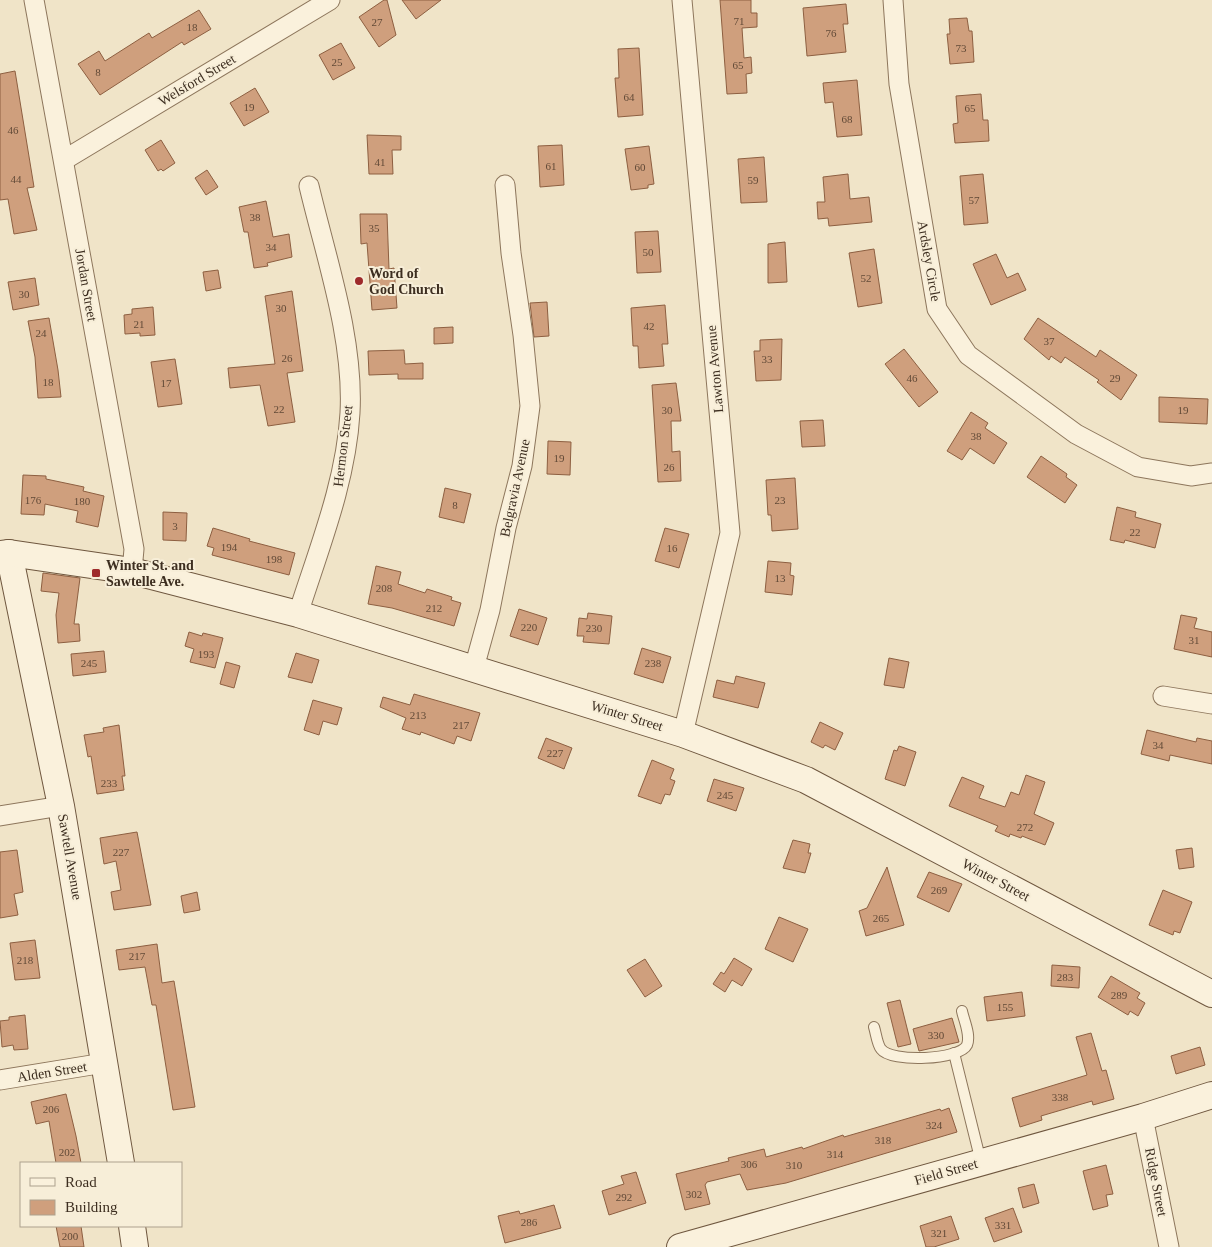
<svg xmlns="http://www.w3.org/2000/svg" width="1212" height="1247" font-family="Georgia,serif">
<rect width="100%" height="100%" fill="#f0e4c8"/>
<g fill="#cf9f7d" stroke="#8d5f41">
<path d="M384,0H387L396,35L379,47L359,17Z"/>
<path d="M402,0H441L416,19Z"/>
<path d="M720,0H751V13H757V27L742,28L744,58L751,57L752,73L746,74L747,93L727,94Z"/>
<path d="M846,4L848,24H843L846,52L807,56L803,8Z"/>
<path d="M199,10L211,29L184,45L182,42L100,95L78,64L99,51L105,61L149,33L152,38Z"/>
<path d="M967,18L969,31H972L974,62L950,64L947,34H950L949,19Z"/>
<path d="M341,43L355,68L333,80L319,55Z"/>
<path d="M639,48L643,115L618,117L615,78H619L618,49Z"/>
<path d="M15,71L34,187L27,188L37,230L14,234L8,199L0,200V74Z"/>
<path d="M857,80L862,135L837,137L833,102L825,103L823,83Z"/>
<path d="M255,88L269,112L244,126L230,103Z"/>
<path d="M981,94L983,120H988L989,141L955,143L953,124L958,123L956,96Z"/>
<path d="M367,135L401,136V150H392L393,174H369Z"/>
<path d="M161,140L175,163L163,171L161,169L158,171L145,150Z"/>
<path d="M562,145L564,185L540,187L538,146Z"/>
<path d="M649,146L654,184L648,185V188L631,190L625,149Z"/>
<path d="M764,157L767,202L741,203L738,159Z"/>
<path d="M207,170L218,187L206,195L195,178Z"/>
<path d="M848,174L850,199L869,197L872,222L829,226L828,218L818,219L817,202H825L823,177Z"/>
<path d="M983,174L988,223L964,225L960,176Z"/>
<path d="M266,201L273,237L289,234L292,257L267,263L268,266L254,268L248,232H244L239,207Z"/>
<path d="M360,214H387L389,269L394,268L397,308L372,310L367,243L361,244Z"/>
<path d="M658,231L661,272L637,273L635,232Z"/>
<path d="M785,242L787,282L768,283V244Z"/>
<path d="M874,249L882,303L858,307L849,253Z"/>
<path d="M996,254L1007,278L1018,273L1026,290L991,305L973,264Z"/>
<path d="M218,270L221,288L206,291L203,272Z"/>
<path d="M35,278L39,305L13,310L8,282Z"/>
<path d="M292,291L303,371L287,373L295,422L268,426L260,385L230,388L228,368L275,364L265,296Z"/>
<path d="M547,302L549,336L534,337L530,303Z"/>
<path d="M665,305L668,344H662L664,366L639,368L638,346H633L631,308Z"/>
<path d="M153,307L155,335L140,336V333L125,334L124,315L132,314V309Z"/>
<path d="M49,318L58,370L61,397L38,398L35,357L28,321Z"/>
<path d="M1038,318L1096,357L1100,350L1137,375L1121,400L1097,382L1099,380L1065,357L1061,363L1051,356L1049,360L1024,339Z"/>
<path d="M453,327V343L434,344V328Z"/>
<path d="M782,339L781,380L756,381L754,351H760V340Z"/>
<path d="M904,349L938,392L919,407L885,364Z"/>
<path d="M404,350L405,364L423,363V379H398V374L369,375L368,351Z"/>
<path d="M175,359L182,404L158,407L151,362Z"/>
<path d="M676,383L681,421H671L672,452L680,451L681,481L658,482L652,385Z"/>
<path d="M1159,397L1208,399L1207,424L1159,422Z"/>
<path d="M971,412L988,423L985,428L1007,443L994,464L970,448L962,460L947,451Z"/>
<path d="M823,420L825,446L802,447L800,421Z"/>
<path d="M548,441L571,442L570,475L547,474Z"/>
<path d="M1041,456L1067,474L1066,477L1077,485L1065,503L1027,477Z"/>
<path d="M23,475L46,476V479L84,487L83,491L104,496L98,527L76,522L78,511L45,504L44,515L21,514Z"/>
<path d="M795,478L798,529L772,531L771,515H768L766,480Z"/>
<path d="M445,488L471,494L464,523L439,517Z"/>
<path d="M1117,507L1136,512L1135,517L1161,524L1155,548L1125,540L1124,543L1110,540Z"/>
<path d="M163,512L187,513L186,541L163,540Z"/>
<path d="M213,528L250,539L249,541L295,553L289,575L212,555L214,548L207,546Z"/>
<path d="M665,528L689,534L679,568L655,561Z"/>
<path d="M768,561L791,563L790,575L794,576L792,595L765,592Z"/>
<path d="M376,566L401,572L398,584L425,593L427,589L452,597L451,600L461,603L454,626L392,608L368,604Z"/>
<path d="M43,573L80,578L74,624H79L80,641L58,643L56,615L59,593L41,591Z"/>
<path d="M519,609L547,618L538,645L510,636Z"/>
<path d="M588,613L612,616L609,644L583,642L584,636H577L579,618L587,619Z"/>
<path d="M1181,615L1197,618L1194,628L1212,632V657L1174,649Z"/>
<path d="M189,632L202,636L203,633L223,638L215,668L190,662L194,649L185,646Z"/>
<path d="M642,648L671,657L663,683L634,674Z"/>
<path d="M104,651L106,672L73,676L71,654Z"/>
<path d="M296,653L319,660L312,683L288,677Z"/>
<path d="M889,658L909,662L904,688L884,685Z"/>
<path d="M226,662L240,666L234,688L220,684Z"/>
<path d="M736,676L765,683L758,708L713,697L717,680L734,684Z"/>
<path d="M414,694L480,713L471,741L457,736L454,744L421,732L420,735L402,729L406,718L380,707L383,697L410,705Z"/>
<path d="M313,700L342,708L337,725L323,721L319,735L304,730Z"/>
<path d="M820,722L843,733L835,750L825,745L823,748L811,742Z"/>
<path d="M119,725L125,776H122L124,790L97,794L91,756L88,757L84,735L104,732L103,728Z"/>
<path d="M1147,730L1196,742L1197,738L1212,741V764L1170,755L1169,761L1141,754Z"/>
<path d="M546,738L572,748L564,769L538,758Z"/>
<path d="M899,746L916,752L905,786L885,779L894,750L897,751Z"/>
<path d="M652,760L674,769L670,779L675,781L670,795L665,794L661,804L638,796Z"/>
<path d="M1026,775L1045,782L1034,814L1054,823L1045,845L1022,836L1021,838L1010,834L1009,837L995,831L998,826L949,806L962,777L984,786L979,798L1005,807L1011,792L1019,795Z"/>
<path d="M714,779L744,788L736,811L707,801Z"/>
<path d="M137,832L151,905L114,910L111,892L121,890L116,861L104,864L100,838Z"/>
<path d="M793,840L810,844L808,853H811L805,873L783,868Z"/>
<path d="M1192,848L1194,867L1179,869L1176,850Z"/>
<path d="M17,850L23,892L14,894L18,915L0,918V852Z"/>
<path d="M887,867L904,925L866,936L859,911L867,908Z"/>
<path d="M929,872L962,884L949,912L917,897Z"/>
<path d="M1163,890L1192,902L1180,933L1174,931L1173,935L1149,925Z"/>
<path d="M197,892L200,910L184,913L181,896Z"/>
<path d="M779,917L808,929L793,962L765,949Z"/>
<path d="M35,940L40,978L15,980L10,943Z"/>
<path d="M157,944L162,983L174,981L195,1107L173,1110L156,1005H152L145,967L119,970L116,950Z"/>
<path d="M734,958L752,969L742,986L732,980L725,992L713,984L721,972L724,974Z"/>
<path d="M645,959L662,986L645,997L627,970Z"/>
<path d="M1052,965L1080,967L1079,988L1051,986Z"/>
<path d="M1111,976L1140,993L1137,998L1145,1003L1138,1016L1130,1011L1128,1015L1098,997Z"/>
<path d="M1022,992L1025,1016L987,1021L984,997Z"/>
<path d="M900,1000L911,1044L898,1047L887,1003Z"/>
<path d="M25,1015L28,1049L14,1050L13,1045L2,1047L0,1021L9,1020V1017Z"/>
<path d="M952,1018L959,1042L919,1051L913,1029Z"/>
<path d="M1091,1033L1102,1071L1106,1070L1114,1099L1093,1105L1092,1101L1041,1116L1042,1120L1020,1127L1012,1098L1087,1075L1076,1037Z"/>
<path d="M1200,1047L1205,1065L1176,1074L1171,1056Z"/>
<path d="M66,1094L76,1136L81,1163H56L49,1121L36,1124L31,1102Z"/>
<path d="M949,1108L957,1132L786,1183L747,1190L740,1174L707,1182L705,1185L710,1204L685,1210L676,1174L729,1161L728,1158L764,1149L766,1157L802,1147L803,1149L843,1135L844,1137L940,1109L941,1111Z"/>
<path d="M1106,1165L1113,1194L1106,1195L1108,1206L1093,1210L1083,1171Z"/>
<path d="M636,1172L646,1203L609,1215L602,1191L624,1184L621,1176Z"/>
<path d="M1034,1184L1039,1203L1023,1208L1018,1188Z"/>
<path d="M554,1205L561,1228L505,1243L498,1216L519,1211L520,1214Z"/>
<path d="M1013,1208L1022,1232L994,1242L985,1218Z"/>
<path d="M951,1216L959,1239L934,1247H926L920,1226Z"/>
<path d="M56,1226H81L84,1247H60Z"/>
</g>
<g fill="none" stroke-linecap="round" stroke-linejoin="round">
<g stroke="#8d765c" stroke-width="12">
<g id="lane">
<path d="M874,1027C876,1033 877,1044 881,1049C891,1063 960,1060 967,1045C971,1035 964,1021 962,1011"/>
<path d="M954,1053L981,1162"/>
</g>
</g>
<g stroke="#8d765c" stroke-width="21">
<g id="street">
<path d="M34,0L134,549L132,571"/>
<path d="M682,0L730,533L683,734"/>
<path d="M893,0L899,84L937,309L968,355L1076,434L1138,467L1191,476L1212,473"/>
<path d="M64,160L330,0"/>
<path d="M298,614C319,548 346,482 350,413C354,338 326,258 309,186"/>
<path d="M474,668L490,610L506,528L522,466L530,406L523,335L511,253L505,185"/>
<path d="M1163,696L1212,704"/>
<path d="M0,816L61,806"/>
<path d="M0,1080L104,1063"/>
<path d="M1143,1117L1169,1247"/>
</g>
</g>
<g stroke="#6f573f" stroke-width="28">
<g id="secondary">
<path d="M9,553L61,806L121,1163"/>
<path d="M0,554L9,553L132,571L298,614L683,734L806,780L1212,994"/>
<path d="M132,1226L135,1247"/>
<path d="M680,1247L1143,1117L1212,1095"/>
</g>
</g>
<use href="#lane" stroke="#faf1dc" stroke-width="10"/>
<use href="#street" stroke="#faf1dc" stroke-width="19"/>
<use href="#secondary" stroke="#faf1dc" stroke-width="26"/>
</g>
<g fill="#9e2a2b" stroke="#f7eed8" stroke-width="2">
<circle cx="359" cy="281" r="5"/>
<rect x="91" y="568" width="10" height="10" rx="2.5"/>
</g>
<g text-anchor="middle" dominant-baseline="central" stroke-width="4" stroke-linejoin="round" paint-order="stroke">
<g font-size="11" fill="#624a37">
<text x="739" y="21">71</text>
<text x="377" y="22">27</text>
<text x="192" y="27">18</text>
<text x="831" y="33">76</text>
<text x="961" y="48">73</text>
<text x="337" y="62">25</text>
<text x="738" y="65">65</text>
<text x="98" y="72">8</text>
<text x="629" y="97">64</text>
<text x="249" y="107">19</text>
<text x="970" y="108">65</text>
<text x="847" y="119">68</text>
<text x="13" y="130">46</text>
<text x="380" y="162">41</text>
<text x="551" y="166">61</text>
<text x="640" y="167">60</text>
<text x="16" y="179">44</text>
<text x="753" y="180">59</text>
<text x="974" y="200">57</text>
<text x="255" y="217">38</text>
<text x="374" y="228">35</text>
<text x="271" y="247">34</text>
<text x="648" y="252">50</text>
<text x="866" y="278">52</text>
<text x="24" y="294">30</text>
<text x="281" y="308">30</text>
<text x="139" y="324">21</text>
<text x="649" y="326">42</text>
<text x="41" y="333">24</text>
<text x="1049" y="341">37</text>
<text x="287" y="358">26</text>
<text x="767" y="359">33</text>
<text x="912" y="378">46</text>
<text x="1115" y="378">29</text>
<text x="48" y="382">18</text>
<text x="166" y="383">17</text>
<text x="279" y="409">22</text>
<text x="667" y="410">30</text>
<text x="1183" y="410">19</text>
<text x="976" y="436">38</text>
<text x="559" y="458">19</text>
<text x="669" y="467">26</text>
<text x="33" y="500">176</text>
<text x="780" y="500">23</text>
<text x="82" y="501">180</text>
<text x="455" y="505">8</text>
<text x="175" y="526">3</text>
<text x="1135" y="532">22</text>
<text x="229" y="547">194</text>
<text x="672" y="548">16</text>
<text x="274" y="559">198</text>
<text x="780" y="578">13</text>
<text x="384" y="588">208</text>
<text x="434" y="608">212</text>
<text x="529" y="627">220</text>
<text x="594" y="628">230</text>
<text x="1194" y="640">31</text>
<text x="206" y="654">193</text>
<text x="89" y="663">245</text>
<text x="653" y="663">238</text>
<text x="418" y="715">213</text>
<text x="461" y="725">217</text>
<text x="1158" y="745">34</text>
<text x="555" y="753">227</text>
<text x="109" y="783">233</text>
<text x="725" y="795">245</text>
<text x="1025" y="827">272</text>
<text x="121" y="852">227</text>
<text x="939" y="890">269</text>
<text x="881" y="918">265</text>
<text x="137" y="956">217</text>
<text x="25" y="960">218</text>
<text x="1065" y="977">283</text>
<text x="1119" y="995">289</text>
<text x="1005" y="1007">155</text>
<text x="936" y="1035">330</text>
<text x="1060" y="1097">338</text>
<text x="51" y="1109">206</text>
<text x="934" y="1125">324</text>
<text x="883" y="1140">318</text>
<text x="67" y="1152">202</text>
<text x="835" y="1154">314</text>
<text x="749" y="1164">306</text>
<text x="794" y="1165">310</text>
<text x="694" y="1194">302</text>
<text x="624" y="1197">292</text>
<text x="529" y="1222">286</text>
<text x="1003" y="1225">331</text>
<text x="939" y="1233">321</text>
<text x="70" y="1236">200</text>
</g>
<g font-size="14" fill="#3d2e20" stroke="#f7eed8">
<text transform="translate(197 80) rotate(-31)">Welsford Street</text>
<text transform="translate(929 261) rotate(80)">Ardsley Circle</text>
<text transform="translate(86 285) rotate(80)">Jordan Street</text>
<text transform="translate(715 369) rotate(-95)">Lawton Avenue</text>
<text transform="translate(343 446) rotate(-83)">Hermon Street</text>
<text transform="translate(515 488) rotate(-78)">Belgravia Avenue</text>
<text transform="translate(627 716) rotate(17)">Winter Street</text>
<text transform="translate(70 857) rotate(80)">Sawtell Avenue</text>
<text transform="translate(996 880) rotate(28)">Winter Street</text>
<text transform="translate(52 1072) rotate(-9)">Alden Street</text>
<text transform="translate(946 1172) rotate(-16)">Field Street</text>
<text transform="translate(1156 1182) rotate(79)">Ridge Street</text>
</g>
<g font-size="14" font-weight="bold" fill="#3d2e20" stroke="#f7eed8" text-anchor="start">
<text x="369" y="273">Word of<tspan x="369" dy="16">God Church</tspan></text>
<text x="106" y="565">Winter St. and<tspan x="106" dy="16">Sawtelle Ave.</tspan></text>
</g>
</g>
<rect x="20" y="1162" width="162" height="65" fill="#f7eed8" stroke="#ada18e"/>
<rect x="30" y="1178" width="25" height="8" fill="#faf1dc" stroke="#ada18e"/>
<text x="65" y="1187" font-size="15" fill="#3d2e20">Road</text>
<rect x="30" y="1200" width="25" height="15" fill="#cf9f7d" stroke="#ada18e"/>
<text x="65" y="1212" font-size="15" fill="#3d2e20">Building</text>
</svg>
